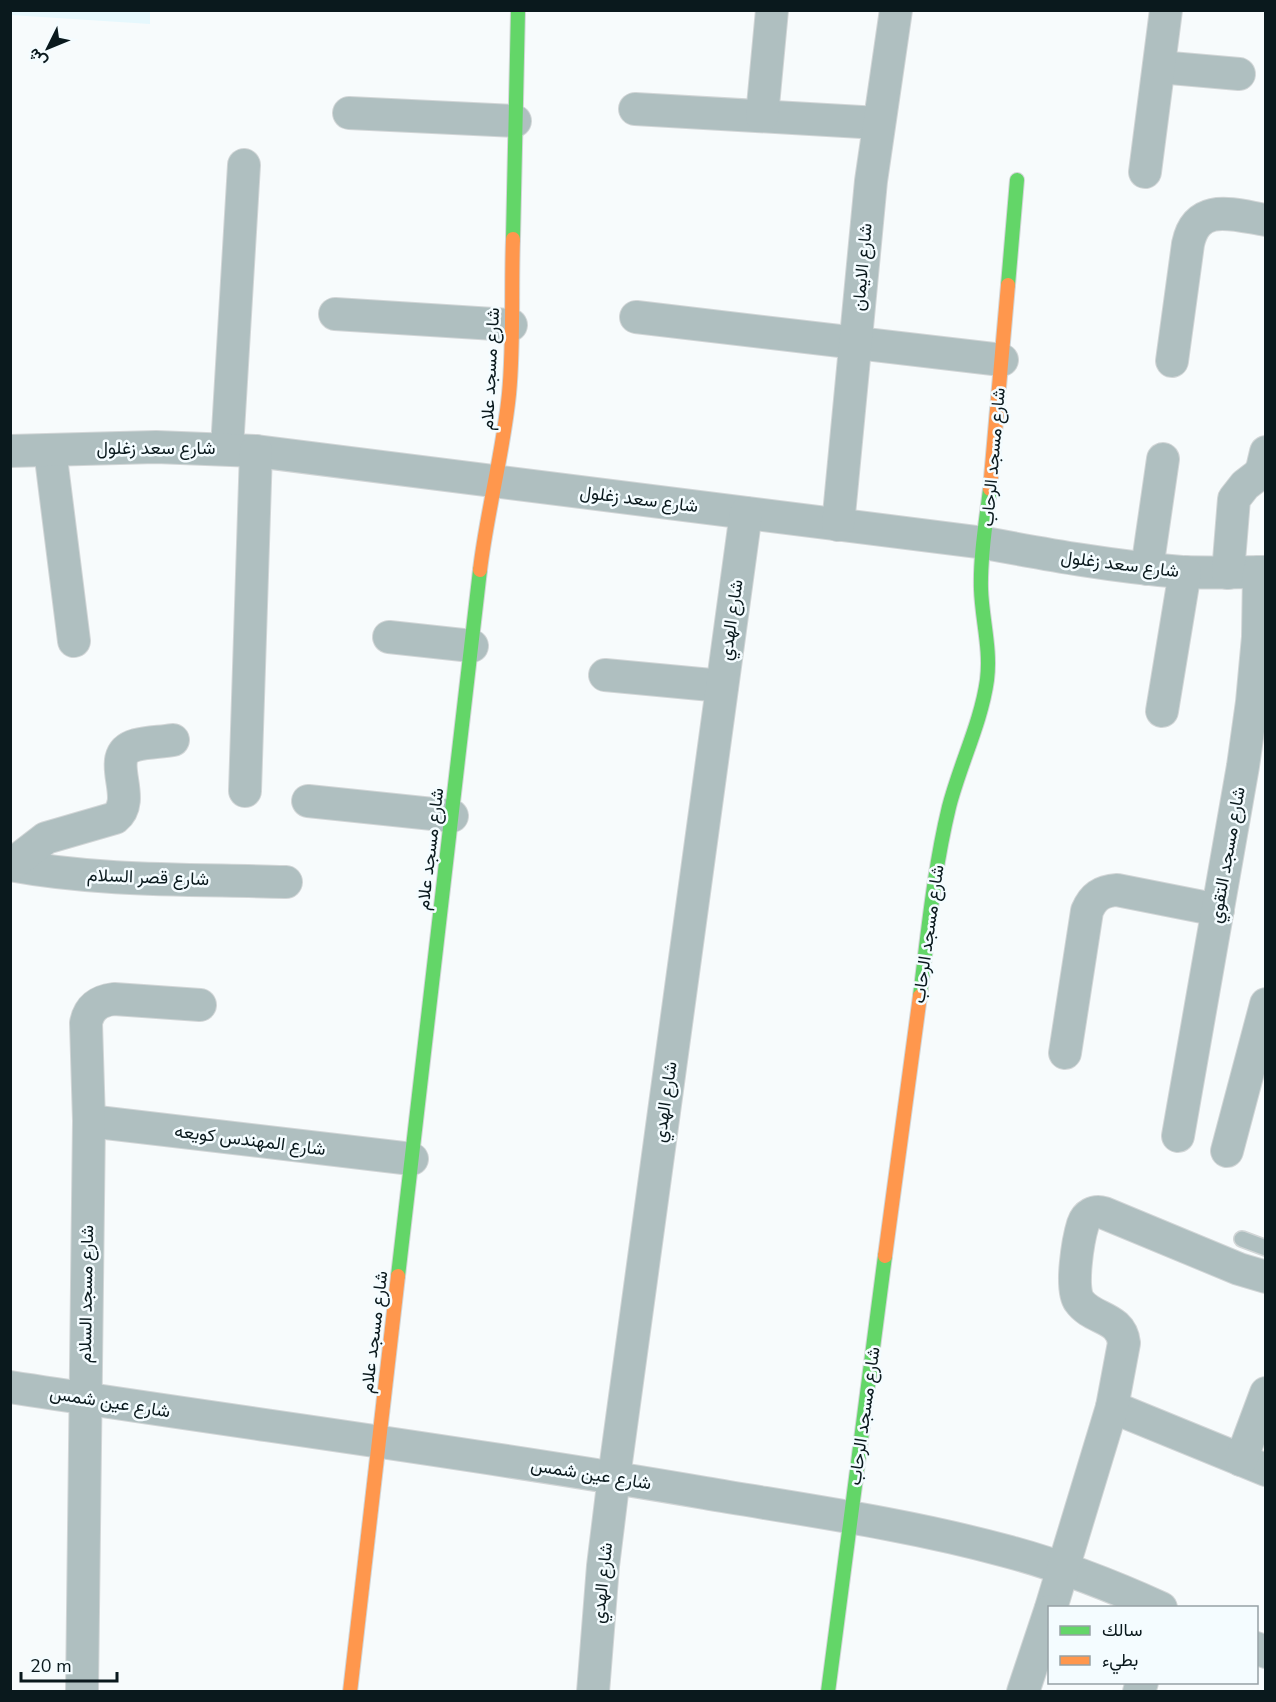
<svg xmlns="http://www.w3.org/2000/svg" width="1276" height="1702" font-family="'Nunito Sans',Vazirmatn,sans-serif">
<rect width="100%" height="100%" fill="#f7fbfc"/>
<path fill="#e6f8fd" d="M10,11H150V24L11,15Z"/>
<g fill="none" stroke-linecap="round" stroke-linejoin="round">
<g stroke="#d2d6d7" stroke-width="18">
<path id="lane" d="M1242,1239L1266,1248"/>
</g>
<g stroke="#d2d6d7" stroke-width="34">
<g id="street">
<path d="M1159,67L1239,74"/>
<path d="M635,109L879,123"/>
<path d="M349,113L515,121"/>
<path d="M762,116L772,10"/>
<path d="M1145,172L1166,10"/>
<path d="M335,314L511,325"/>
<path d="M636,317L1002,360"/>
<path d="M1172,361L1188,244C1197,201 1234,215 1266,220"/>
<path d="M227,448L244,165"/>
<path d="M50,450L74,641"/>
<path d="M10,451L156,447L256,451L985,543C1050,555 1116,567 1182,572C1210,573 1238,572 1266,572"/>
<path d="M838,525L871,181L896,10"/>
<path d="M1147,569L1163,459"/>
<path d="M1228,573L1234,499L1245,485L1258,475L1262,469L1266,452"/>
<path d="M389,637L472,646"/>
<path d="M605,675L722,686"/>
<path d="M1162,711L1185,572"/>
<path d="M245,791L256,451"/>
<path d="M308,801L452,816"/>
<path d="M10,865C101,882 195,879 286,882"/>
<path d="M11,865L46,838L115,818C140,798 101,755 136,745C148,742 161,742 173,740"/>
<path d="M1065,1053L1087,911C1093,897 1101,891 1117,890L1218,910"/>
<path d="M89,1121L412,1159"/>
<path d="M1178,1136L1243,766L1252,702L1258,637L1259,572"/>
<path d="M1227,1151L1266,1004"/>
<path d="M10,1387C242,1423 474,1453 705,1493C805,1510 907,1524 1006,1551C1059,1565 1110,1585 1161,1608"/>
<path d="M1112,1407L1266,1470"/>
<path d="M1241,1460L1266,1393"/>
<path d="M1051,1608L1112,1407L1124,1343C1121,1316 1092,1320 1079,1301C1070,1289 1078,1240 1083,1224C1086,1215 1094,1210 1104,1213L1239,1269L1266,1277"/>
<path d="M1256,1648L1266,1652"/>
<path d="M82,1692L89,1121L86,1023C89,1008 98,1001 114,999L200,1005"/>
<path d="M593,1692L603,1566L614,1477L746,513"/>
<path d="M1023,1692L1050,1611"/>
<path d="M1139,1692L1142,1682"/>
</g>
</g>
<g stroke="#d2d6d7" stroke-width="16">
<g id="fast">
<path d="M513,239L518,10"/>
<path d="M1008,285L1017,180"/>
<path d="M920,996C928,933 934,869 949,807C960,764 981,723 987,680C991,649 982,620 981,589C980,556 986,522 990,489"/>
<path d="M398,1276L480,570"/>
<path d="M828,1692L885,1256"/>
</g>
</g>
<g stroke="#d2d6d7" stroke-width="16">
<g id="slow">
<path d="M990,489L1008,285"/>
<path d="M480,570C487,511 503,454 509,394C514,343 511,290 513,239"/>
<path d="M885,1256L920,996"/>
<path d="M350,1692L398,1276"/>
</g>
</g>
<use href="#lane" stroke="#afbfc0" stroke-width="15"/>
<use href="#street" stroke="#afbfc0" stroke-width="32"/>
<use href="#fast" stroke="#63d668" stroke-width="14"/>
<use href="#slow" stroke="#ff974d" stroke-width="14"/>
</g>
<g text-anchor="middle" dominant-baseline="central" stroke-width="5" stroke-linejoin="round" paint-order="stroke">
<g font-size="18" fill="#0a191d" stroke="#f4fcff">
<text transform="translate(862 267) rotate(-85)">شارع الايمان</text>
<text transform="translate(490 369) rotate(-87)">شارع مسجد علام</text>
<text x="156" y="448">شارع سعد زغلول</text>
<text transform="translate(993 457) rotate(-85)">شارع مسجد الرحاب</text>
<text transform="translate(639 499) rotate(7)">شارع سعد زغلول</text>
<text transform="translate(1120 564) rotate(7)">شارع سعد زغلول</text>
<text transform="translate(731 620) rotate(-82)">شارع الهدي</text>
<text transform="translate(430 849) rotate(-83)">شارع مسجد علام</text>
<text transform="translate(1227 855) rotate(-80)">شارع مسجد التقوي</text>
<text transform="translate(148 877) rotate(2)">شارع قصر السلام</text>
<text transform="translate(928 934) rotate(-82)">شارع مسجد الرحاب</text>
<text transform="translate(665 1102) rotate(-82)">شارع الهدي</text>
<text transform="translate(250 1140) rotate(7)">شارع المهندس كويعه</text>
<text transform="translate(86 1294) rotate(-89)">شارع مسجد السلام</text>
<text transform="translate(374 1332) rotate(-83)">شارع مسجد علام</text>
<text transform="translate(110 1402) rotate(9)">شارع عين شمس</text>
<text transform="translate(864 1416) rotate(-82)">شارع مسجد الرحاب</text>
<text transform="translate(591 1474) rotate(9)">شارع عين شمس</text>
<text transform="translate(602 1583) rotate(-84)">شارع الهدي</text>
</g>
</g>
<rect width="1276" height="1702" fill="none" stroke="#0a191d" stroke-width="24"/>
<rect x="1048" y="1606" width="210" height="78" fill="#f4fcff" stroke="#96a1a5" stroke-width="1.5"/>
<rect x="1060" y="1626" width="30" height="9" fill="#63d668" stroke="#96a1a5" stroke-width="1.5"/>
<text x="1102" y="1636" font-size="18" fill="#0a191d">سالك</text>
<rect x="1060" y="1656" width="30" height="9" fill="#ff974d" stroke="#96a1a5" stroke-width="1.5"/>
<text x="1102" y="1666" font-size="18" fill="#0a191d">بطيء</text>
<g transform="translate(48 48) rotate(227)" stroke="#f4fcff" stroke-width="4.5" paint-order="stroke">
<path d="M0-4.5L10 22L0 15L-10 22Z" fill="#0a191d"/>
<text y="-9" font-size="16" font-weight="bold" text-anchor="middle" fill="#0a191d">ش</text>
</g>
<path d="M21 1672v9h96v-9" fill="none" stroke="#0a191d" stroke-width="3"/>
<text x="30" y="1672" font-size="18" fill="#0a191d" stroke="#f4fcff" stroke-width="4.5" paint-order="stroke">20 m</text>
</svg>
